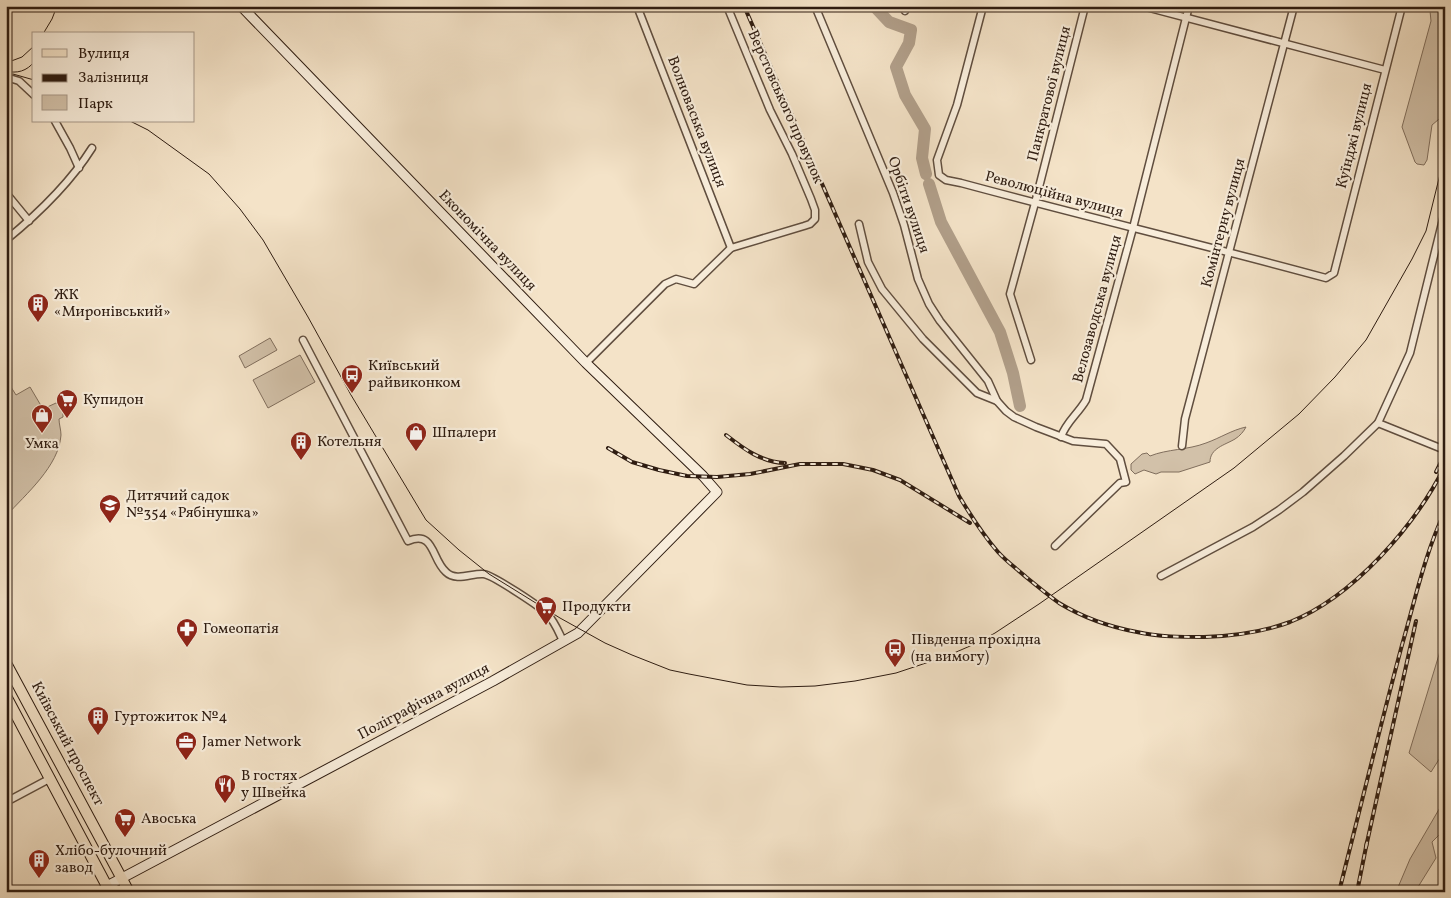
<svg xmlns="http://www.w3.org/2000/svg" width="1451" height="898" font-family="Vollkorn,serif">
<rect width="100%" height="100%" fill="#f4e3c8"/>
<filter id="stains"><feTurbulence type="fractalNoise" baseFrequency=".004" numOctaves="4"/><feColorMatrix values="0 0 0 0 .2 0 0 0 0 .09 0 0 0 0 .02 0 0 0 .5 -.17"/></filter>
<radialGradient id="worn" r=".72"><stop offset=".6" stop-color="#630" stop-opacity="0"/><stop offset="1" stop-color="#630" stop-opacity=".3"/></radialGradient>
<g fill="#d2c1a9" stroke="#806e5d">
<path d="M1423,6H1445V114L1432,125L1427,160L1424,165L1417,164L1415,162L1402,127L1431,21L1430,11Z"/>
<path d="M270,338L277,350L245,368L239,356Z"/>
<path d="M300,355L315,382L268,408L253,380Z"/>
<path d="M6,379L16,395L30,387L43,409L56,403L63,410V417L59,419C59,424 61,430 61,435C59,466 26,494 6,516Z"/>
<path d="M1246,427C1244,431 1240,436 1235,439C1225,445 1210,448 1210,462L1179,472H1161L1156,474L1144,470L1135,474L1131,470V464L1142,454L1147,453L1150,456C1167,449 1188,450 1206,443C1220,438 1232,430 1246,427Z"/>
<path d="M1445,635V750L1431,772L1409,753Z"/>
<path d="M1445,799V829L1432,842L1436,858L1418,887L1419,892H1396L1410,859Z"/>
</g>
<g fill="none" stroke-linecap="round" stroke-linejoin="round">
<g stroke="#b19f8a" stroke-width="12">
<path d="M874,6L889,22L911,30L909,43L896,67L905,95L925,129L922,158L926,174"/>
<path d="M929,184L941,222L1000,332L1013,373L1020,406"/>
</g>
<g stroke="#604e3f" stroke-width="9">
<g id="street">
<path d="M637,6L731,248"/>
<path d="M815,6L893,193L904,225L918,279L929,304L940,321L988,381L997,401"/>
<path d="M902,6L905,11"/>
<path d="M983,6L957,105L937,160L939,175L946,180L961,183C1083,216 1205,245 1326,278L1334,273L1402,6"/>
<path d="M1142,6L1385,70"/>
<path d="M6,77L19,81L34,95"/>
<path d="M55,121L70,148L79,168"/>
<path d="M6,193L29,221"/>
<path d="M859,224L868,262L882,289L923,339L977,393L997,401L1006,411L1014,417L1036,427L1073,441L1106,444L1120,459L1126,482L1120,483L1055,546"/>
<path d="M6,240C39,213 70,183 92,148"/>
<path d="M303,340L408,541C435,530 431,559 446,572C456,582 472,573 483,574C491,574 543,608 548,615C555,622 559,633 563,641"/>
<path d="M1031,360L1010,294L1035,203L1085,6"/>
<path d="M586,363L665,284L676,279L694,284L731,248L804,226L810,224L815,219V210L811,199L792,154L770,110L727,6"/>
<path d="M1378,423L1440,448"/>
<path d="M1061,437C1066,422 1078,414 1086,400L1133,228L1189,6"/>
<path d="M1182,446L1185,419L1294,6"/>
<path d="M1161,576L1253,527L1279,510L1303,492L1344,456L1378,423L1410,353L1445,211"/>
<path d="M6,802L51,778"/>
<path d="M98,892L107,886"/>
</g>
</g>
<g stroke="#2e1c11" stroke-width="11">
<path id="secondary" d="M107,886L493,681L578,633L717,492L703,476L586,363L241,6"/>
</g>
<g stroke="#2e1c11" stroke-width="12">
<g id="primary">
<path d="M6,663L129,892"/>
<path d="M6,696L110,892"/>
</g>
</g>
<use href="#street" stroke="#f8eddb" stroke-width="6"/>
<use href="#secondary" stroke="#f8eddb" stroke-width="9"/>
<use href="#primary" stroke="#f4e3c8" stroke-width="10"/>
<g stroke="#2e1c11" stroke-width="1">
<path d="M43,34L52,19L57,6"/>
<path d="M6,63L22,57L34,46"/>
<path d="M6,71C17,74 27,71 34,62"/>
<path d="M13,74L34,80"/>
<path d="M130,121L148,130L209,174L240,209L263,240L308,317L351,395L426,520L459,550L489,574L560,618L605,643L632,655L670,670L689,674L747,685L781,687L815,686L855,681L896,673L947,656L977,643L995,633L1039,604L1234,468L1299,414L1335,377L1366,340L1412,259L1426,231L1445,154"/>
</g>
<g stroke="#2e1c11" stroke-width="4">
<g id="rail">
<path d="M744,6L959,496C971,516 983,535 998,552C1006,561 1017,569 1026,577C1037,586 1048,595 1059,603C1082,617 1110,627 1137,632C1159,637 1182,637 1204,637C1233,636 1263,632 1290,622C1353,597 1415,526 1445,466"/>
<path d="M726,435C744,449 761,462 785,463"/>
<path d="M608,448L632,462L659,470L687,476L717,477L750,474L800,464H843L873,470L900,480L970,523"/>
<path d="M1436,472L1445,454"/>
<path d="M1366,847L1416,621"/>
<path d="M1339,892C1360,809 1380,727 1402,645C1415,600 1425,553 1445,511"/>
<path d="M1357,892L1367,842"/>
</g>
</g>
<use href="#rail" stroke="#f8eddb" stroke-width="2" stroke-dasharray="5.5" stroke-linecap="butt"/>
</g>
<defs>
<g id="building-pin" transform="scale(1.125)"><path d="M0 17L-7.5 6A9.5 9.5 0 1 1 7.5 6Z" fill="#8f2418" stroke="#f8eddb"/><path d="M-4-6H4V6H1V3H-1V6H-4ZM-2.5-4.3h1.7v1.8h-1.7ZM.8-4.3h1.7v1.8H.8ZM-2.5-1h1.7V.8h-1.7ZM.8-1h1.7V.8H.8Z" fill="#fff"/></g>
<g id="bus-pin" transform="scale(1.125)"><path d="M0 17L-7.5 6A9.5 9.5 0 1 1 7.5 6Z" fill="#8f2418" stroke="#f8eddb"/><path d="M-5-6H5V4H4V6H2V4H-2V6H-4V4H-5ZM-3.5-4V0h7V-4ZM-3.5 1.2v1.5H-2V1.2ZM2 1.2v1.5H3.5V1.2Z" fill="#fff"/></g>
<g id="supermarket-pin" transform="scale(1.125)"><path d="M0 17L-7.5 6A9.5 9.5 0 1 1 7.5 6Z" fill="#8f2418" stroke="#f8eddb"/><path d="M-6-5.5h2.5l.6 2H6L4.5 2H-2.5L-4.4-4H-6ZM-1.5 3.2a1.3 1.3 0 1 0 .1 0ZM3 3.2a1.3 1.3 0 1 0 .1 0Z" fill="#fff"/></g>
<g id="shop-pin" transform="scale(1.125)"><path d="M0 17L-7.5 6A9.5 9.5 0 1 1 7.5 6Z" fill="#8f2418" stroke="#f8eddb"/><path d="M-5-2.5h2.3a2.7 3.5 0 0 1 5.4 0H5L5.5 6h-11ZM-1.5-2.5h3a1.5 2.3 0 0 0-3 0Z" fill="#fff"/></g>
<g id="school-pin" transform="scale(1.125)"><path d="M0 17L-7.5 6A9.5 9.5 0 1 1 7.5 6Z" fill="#8f2418" stroke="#f8eddb"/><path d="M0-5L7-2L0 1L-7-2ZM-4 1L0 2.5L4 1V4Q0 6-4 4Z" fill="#fff"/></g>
<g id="pharmacy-pin" transform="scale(1.125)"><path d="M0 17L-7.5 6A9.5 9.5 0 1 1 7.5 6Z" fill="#8f2418" stroke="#f8eddb"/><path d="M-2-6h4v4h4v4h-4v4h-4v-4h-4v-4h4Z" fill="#fff"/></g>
<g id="office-pin" transform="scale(1.125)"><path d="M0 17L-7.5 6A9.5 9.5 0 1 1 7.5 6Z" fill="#8f2418" stroke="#f8eddb"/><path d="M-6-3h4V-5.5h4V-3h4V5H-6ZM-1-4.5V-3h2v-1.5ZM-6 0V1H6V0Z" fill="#fff"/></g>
<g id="restaurant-pin" transform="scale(1.125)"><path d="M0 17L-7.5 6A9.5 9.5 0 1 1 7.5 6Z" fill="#8f2418" stroke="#f8eddb"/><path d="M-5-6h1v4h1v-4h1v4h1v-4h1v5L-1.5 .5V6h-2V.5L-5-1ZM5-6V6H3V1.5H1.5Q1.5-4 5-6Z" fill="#fff"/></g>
</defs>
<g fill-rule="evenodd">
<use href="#building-pin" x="38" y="304"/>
<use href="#bus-pin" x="352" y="375"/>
<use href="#supermarket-pin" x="67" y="400"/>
<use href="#shop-pin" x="42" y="415"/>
<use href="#shop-pin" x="416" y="433"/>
<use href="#building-pin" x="301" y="442"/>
<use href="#school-pin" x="110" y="505"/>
<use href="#supermarket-pin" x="546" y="607"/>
<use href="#pharmacy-pin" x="187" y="629"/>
<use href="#bus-pin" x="895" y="649"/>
<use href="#building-pin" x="98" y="717"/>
<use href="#office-pin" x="186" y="742"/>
<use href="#restaurant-pin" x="225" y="785"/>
<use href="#supermarket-pin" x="125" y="819"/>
<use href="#building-pin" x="39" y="860"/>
</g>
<g text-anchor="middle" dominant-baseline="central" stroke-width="4.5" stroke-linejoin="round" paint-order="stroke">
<g font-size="15" fill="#2e1c11" stroke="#f8eddb">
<text transform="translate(1050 94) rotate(-76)">Панкратової вулиця</text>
<text transform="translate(785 107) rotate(66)">Верстовського провулок</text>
<text transform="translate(696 122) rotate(69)">Волноваська вулиця</text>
<text transform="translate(1355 136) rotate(-76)">Куїнджі вулиця</text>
<text transform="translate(1054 195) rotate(15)">Революційна вулиця</text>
<text transform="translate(908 205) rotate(71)">Орбіти вулиця</text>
<text transform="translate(1224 223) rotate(-75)">Комінтерну вулиця</text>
<text transform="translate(487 241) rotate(46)">Економічна вулиця</text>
<text transform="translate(1098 309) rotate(-75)">Велозаводська вулиця</text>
<text transform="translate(424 702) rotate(-28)">Поліграфічна вулиця</text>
<text transform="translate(67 744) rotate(62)">Київський проспект</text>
</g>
<g font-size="15" fill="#2e1c11" stroke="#f8eddb" text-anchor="start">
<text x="54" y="295">ЖК<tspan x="54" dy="17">«Миронівський»</tspan></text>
<text x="368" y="366">Київський<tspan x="368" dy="17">райвиконком</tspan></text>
<text x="83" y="400">Купидон</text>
<text x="432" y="433">Шпалери</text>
<text x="317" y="442">Котельня</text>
<text x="42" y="444" text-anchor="middle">Умка</text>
<text x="126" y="496">Дитячий садок<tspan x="126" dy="17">№354 «Рябінушка»</tspan></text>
<text x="562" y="607">Продукти</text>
<text x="203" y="629">Гомеопатія</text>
<text x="911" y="640">Південна прохідна<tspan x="911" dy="17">(на вимогу)</tspan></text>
<text x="114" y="717">Гуртожиток №4</text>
<text x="202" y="742">Jamer Network</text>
<text x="241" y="776">В гостях<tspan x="241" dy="17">у Швейка</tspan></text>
<text x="141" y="819">Авоська</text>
<text x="55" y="851">Хлібо-булочний<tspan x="55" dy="17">завод</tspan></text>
</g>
</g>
<rect width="1451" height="898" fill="none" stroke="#f4e3c8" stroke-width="25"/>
<rect x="8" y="8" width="1436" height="883" fill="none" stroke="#2e1c11" stroke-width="2.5"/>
<rect x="12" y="12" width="1426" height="873" fill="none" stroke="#2e1c11"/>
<rect x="32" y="32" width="162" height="90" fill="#f8eddb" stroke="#a7998a"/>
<rect x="42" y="49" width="25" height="8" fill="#f4e3c8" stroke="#a7998a"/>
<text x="78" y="58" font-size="15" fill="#2e1c11">Вулиця</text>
<rect x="42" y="74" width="25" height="8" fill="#2e1c11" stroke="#a7998a"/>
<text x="78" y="82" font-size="15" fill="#2e1c11">Залізниця</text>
<rect x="42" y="95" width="25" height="15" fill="#d2c1a9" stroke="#a7998a"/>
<text x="78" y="108" font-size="15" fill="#2e1c11">Парк</text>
<rect width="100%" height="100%" filter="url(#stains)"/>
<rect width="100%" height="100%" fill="url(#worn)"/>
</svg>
